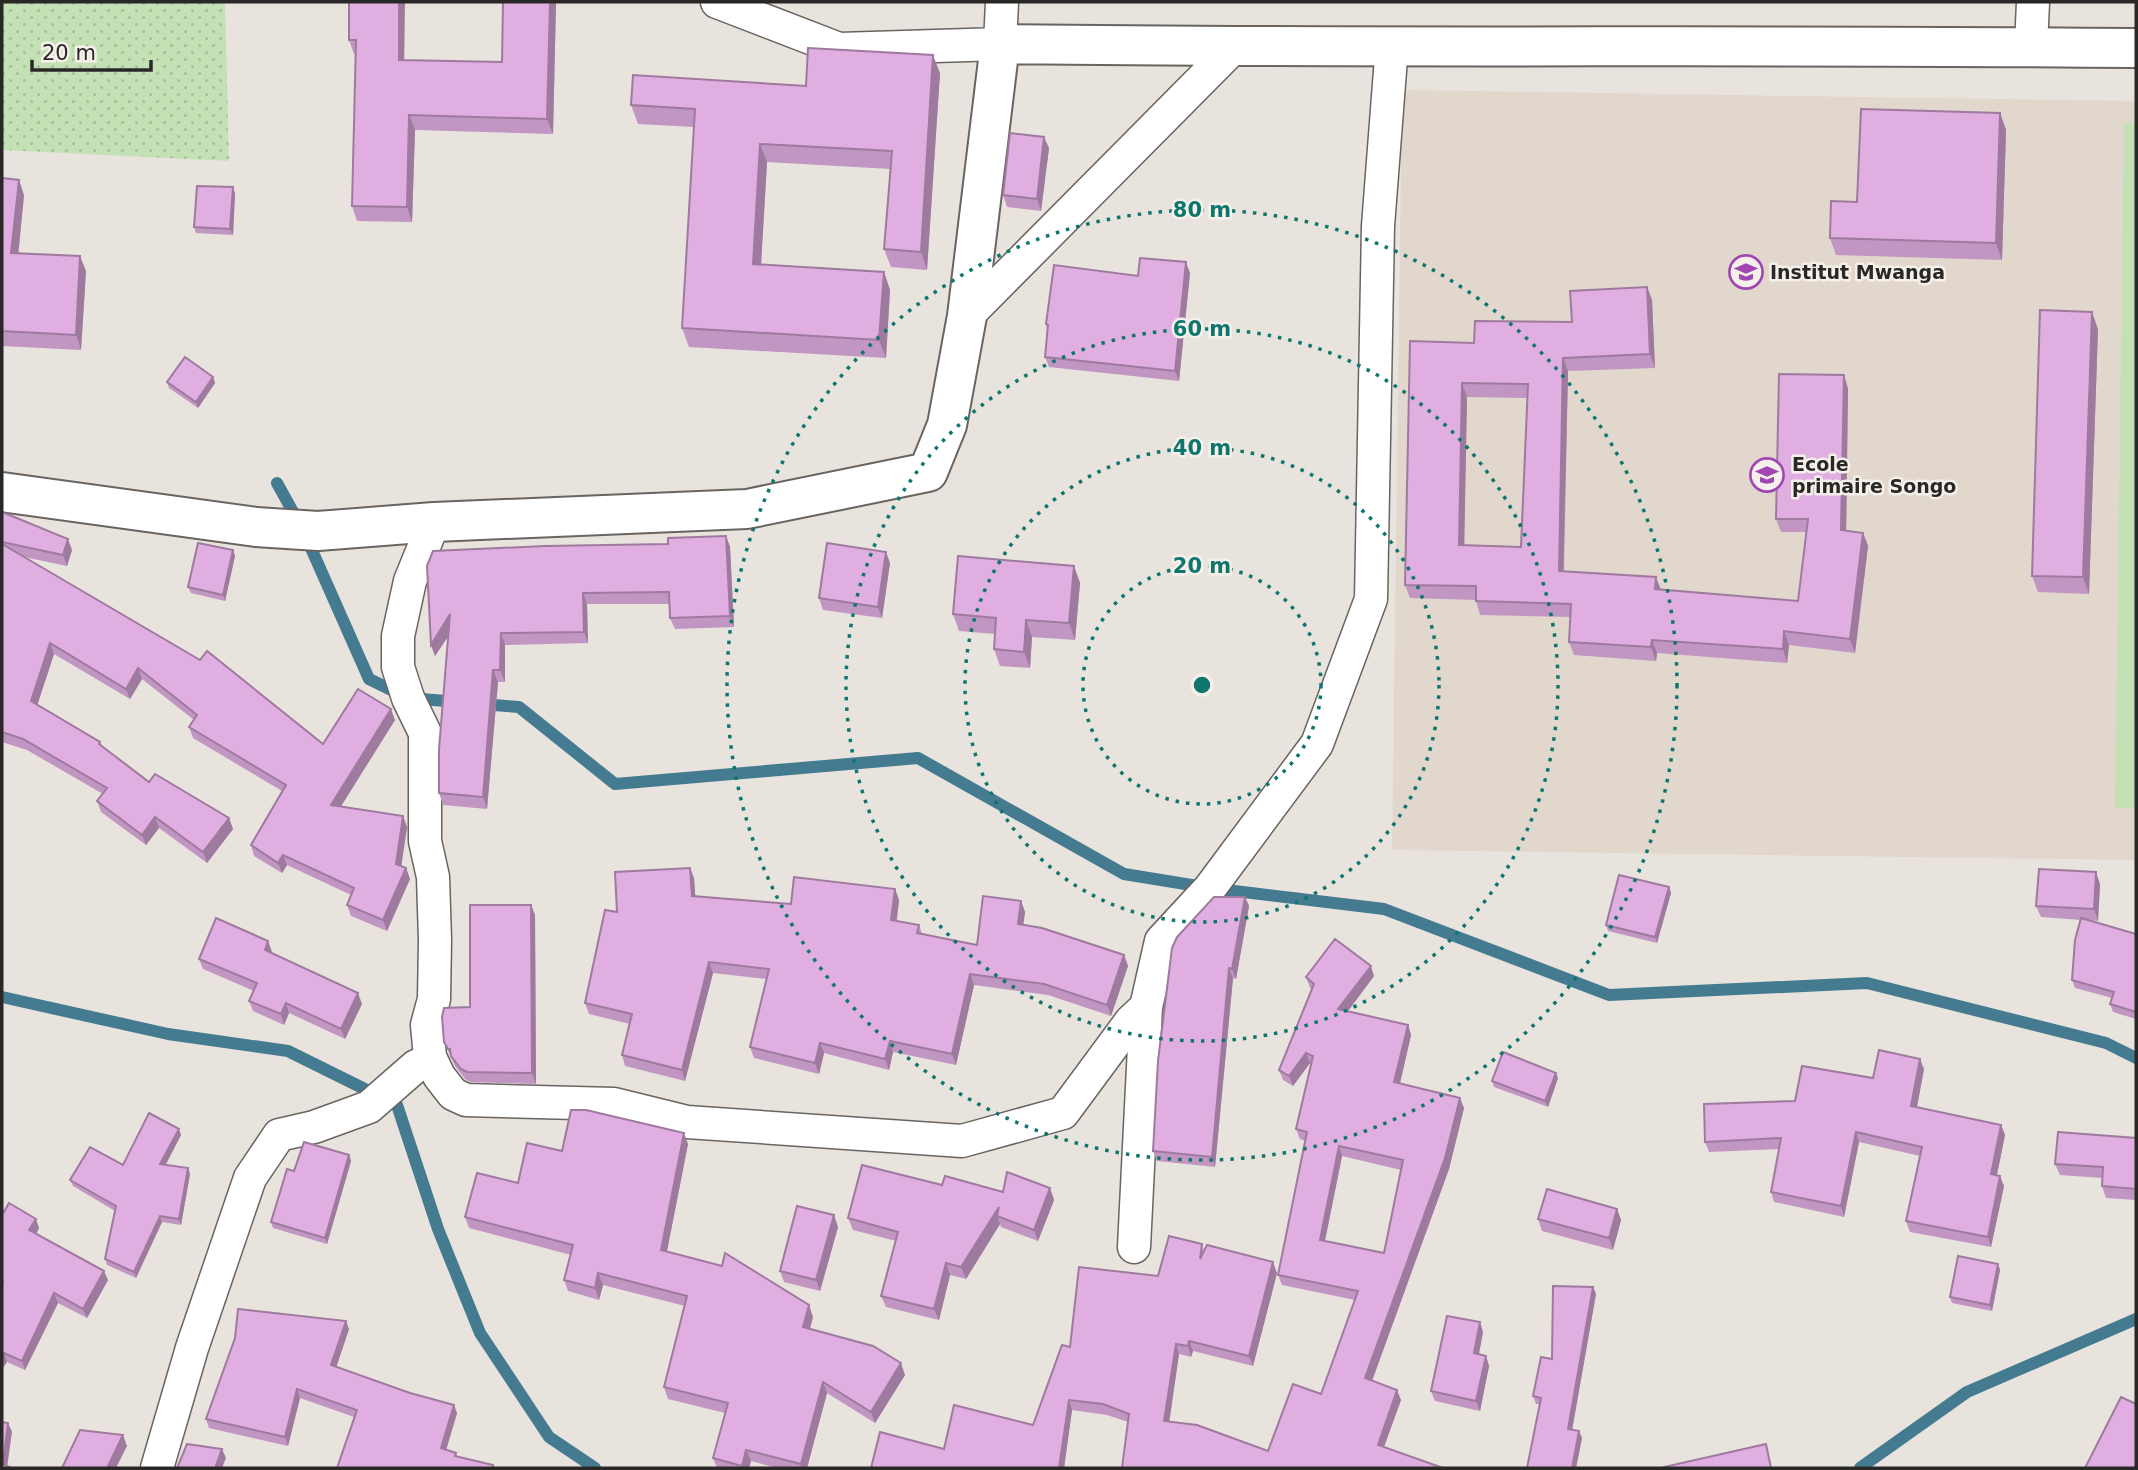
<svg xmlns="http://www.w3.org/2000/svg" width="2138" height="1470" font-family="'DejaVu Sans',sans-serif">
<defs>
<pattern id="park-dots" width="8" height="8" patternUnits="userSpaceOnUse" patternTransform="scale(1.75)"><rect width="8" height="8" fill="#c4e1b5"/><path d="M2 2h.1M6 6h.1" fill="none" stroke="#a9c19c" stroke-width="1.8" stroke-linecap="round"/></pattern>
</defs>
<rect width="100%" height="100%" fill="#e9e3de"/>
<path fill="#e2d7cc" d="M1402,90L2136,101V860L1392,850Z"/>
<path fill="#c4e1b5" d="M2124,123H2136V808H2115Z"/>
<path fill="url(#park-dots)" d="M2,2H225L229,161L2,150Z"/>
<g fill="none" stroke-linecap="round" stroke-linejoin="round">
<g stroke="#447b90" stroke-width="12">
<path d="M277,483L303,530L369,679L408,698L459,702"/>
<path d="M480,704L519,707L615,784L918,758L1124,874L1210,888L1384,909L1609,995L1867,983L2106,1043L2136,1058"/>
<path d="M2,997L168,1034L288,1051L397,1105L438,1229L480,1333L549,1437L595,1468"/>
<path d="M1860,1468L1967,1392L2136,1319"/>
</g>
<g stroke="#696460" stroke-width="35">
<g id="street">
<path d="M717,2L839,49L1000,44L1002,2"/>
<path d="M2031,47L2033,2"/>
<path d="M967,316L1234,47"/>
<path d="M434,522L410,581L398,636V667L408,698L425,733V841L433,877L435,940L434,999L427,1025L430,1057L439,1076L453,1094L466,1100L614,1104L687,1122L962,1141L1063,1113L1131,1021L1146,1007"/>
<path d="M1134,1247L1146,1007L1161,941L1210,888L1317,744L1371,599L1378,226L1392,45"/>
<path d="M157,1468L192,1348L250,1178L279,1135L314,1127L369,1107L416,1066L426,1062L430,1057"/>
</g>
</g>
<g stroke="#696460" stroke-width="42">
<path id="secondary" d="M2,492L256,527L318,531L434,522L747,509L928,472L947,425L967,316L1000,44C1378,49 1757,44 2136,48"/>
</g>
<use href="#street" stroke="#fff" stroke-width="32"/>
<use href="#secondary" stroke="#fff" stroke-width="38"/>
</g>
<g fill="#c296c2" fill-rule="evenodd">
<path d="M349,2L404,60L502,62L556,2L553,134L415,130L412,222L357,221L352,206L356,54H354L349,40Z"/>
<path d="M940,73L927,270L891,267L884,249L890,169L767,162L761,264L884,272L890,290L886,358L689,347L682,328L694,127L638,124L631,105L806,86Z"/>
<path d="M2000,113L2006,130L2002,260L1836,255L1830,238L1857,202Z"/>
<path d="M1049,148L1041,211L1007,207L1003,195Z"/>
<path d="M2,178L24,195L18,253L86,271L81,350L2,346Z"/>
<path d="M235,193L233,235L196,233L194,227Z"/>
<path d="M1190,273L1179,381L1049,367L1045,357L1047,329L1046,324Z"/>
<path d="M1647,287L1652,300L1655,368L1568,371L1564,572L1660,590L1798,601L1806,532H1781L1776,519L1844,375L1848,389L1846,531L1863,533L1868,546L1855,653L1789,645L1787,663L1657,653L1656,661L1574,655L1569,642L1571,617L1480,615L1476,600L1410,598L1405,585L1410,341L1474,343L1572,322ZM1467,397L1527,398L1521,547L1464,545Z"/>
<path d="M2098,329L2089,594L2038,592L2032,576Z"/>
<path d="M213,377L215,383L198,408L169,388L167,382Z"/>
<path d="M2,512L72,550L67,566L24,557L323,744L395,720L340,806L403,816L407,827L401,866L406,868L410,879L387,931L351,916L347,905L351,895L287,865L282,873L254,856L251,845L282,791L193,738L189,727L194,720L142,679L130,699L54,654L37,705L100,742L102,746L149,782L229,818L233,829L207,863L159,828L146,845L101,812L97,801L103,794L27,750L2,742Z"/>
<path d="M726,536L730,547L734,627L675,629L670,618V604H587L588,643L505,645V682H498L487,809L443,805L439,793L449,635L435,656L431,645L427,566L668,544Z"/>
<path d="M233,550L235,556L225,601L191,593L188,587Z"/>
<path d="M890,563L882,618L823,610L819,598Z"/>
<path d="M1074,566L1080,583L1075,640L1032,637L1030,668L1000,666L994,649L995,634L959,631L953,614Z"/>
<path d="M694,878L695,896L791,904L895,889L899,900L897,921L919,925L922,934L977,945L1021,901L1025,912L1023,925L1124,955L1128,966L1111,1016L1048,995L974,985L956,1065L893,1052L889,1070L824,1053L819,1074L754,1058L750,1047L767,979L713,973L685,1081L625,1066L622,1055L630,1024L589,1014L585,1003L617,912Z"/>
<path d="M2100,884L2098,921L2088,920L2136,934V1019L2113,1012L2110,1004L2112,998L2075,988L2072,980L2081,920L2041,917L2036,906Z"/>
<path d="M1669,887L1671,893L1657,943L1608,931L1606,925Z"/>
<path d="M1245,897L1249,906L1236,979L1233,978L1215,1167L1157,1161L1153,1151Z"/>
<path d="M531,905L535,915L536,1084L470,1082L465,1079L455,1066L444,1042L470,1007Z"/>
<path d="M268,941L272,953L362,1004L345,1039L289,1013L284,1025L253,1011L249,1001L254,991L203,969L199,959Z"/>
<path d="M1374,976L1348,1011L1408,1025L1411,1035L1400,1083L1464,1108L1449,1169L1372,1381L1401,1400L1384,1447L1122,1468L1128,1422L1107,1415L1072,1410L1064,1468H871L1033,1425L1070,1347L1158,1276L1202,1244L1204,1251L1277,1273L1253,1366L1193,1351L1191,1357L1179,1354L1169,1421L1268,1451L1321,1394L1355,1300L1282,1285L1278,1275L1305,1141L1300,1139L1296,1129L1311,1064L1310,1063L1293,1086L1283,1080L1279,1070L1312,990L1310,988L1306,977ZM1342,1156L1401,1170L1384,1253L1325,1241Z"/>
<path d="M1924,1069L1917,1107L2001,1125L2005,1135L1997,1175L2004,1186L1991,1247L1910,1232L1906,1221L1920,1156L1859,1142L1844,1217L1774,1202L1771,1192L1779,1149L1709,1152L1705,1142L1795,1101L1873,1078Z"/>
<path d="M1558,1078L1548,1107L1494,1087L1492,1081Z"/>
<path d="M181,1135L165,1165L190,1174L181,1225L162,1222L136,1278L107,1265L105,1259L115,1211L73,1186L70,1180L123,1165Z"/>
<path d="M2136,1138V1200L2106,1198L2102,1186V1178L2060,1175L2055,1164Z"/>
<path d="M688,1144L667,1251L813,1317L810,1329L905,1375L875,1423L827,1393L807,1468H777L751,1461L749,1468H717L713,1458L725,1413L668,1399L664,1387L685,1306L603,1285L599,1300L568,1291L564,1280L571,1255L469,1228L465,1217L518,1183L562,1151Z"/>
<path d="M349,1155L351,1161L327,1244L273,1228L271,1222L294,1171Z"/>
<path d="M942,1185L1003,1192L1050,1188L1054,1200L1038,1241L1001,1227L1000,1224L966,1279L950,1275L939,1320L886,1307L881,1296L896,1241L853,1230L848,1218Z"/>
<path d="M1617,1209L1621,1220L1613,1250L1542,1231L1538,1219Z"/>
<path d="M2,1211L39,1228L36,1234L108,1280L87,1318L58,1303L25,1370L7,1362L2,1369Z"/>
<path d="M838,1227L820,1291L784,1282L780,1271Z"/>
<path d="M1998,1264L2000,1270L1992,1311L1952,1303L1950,1297Z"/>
<path d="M1593,1287L1596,1294L1572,1430L1582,1438L1576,1468H1527L1540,1404H1536L1533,1396Z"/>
<path d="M349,1329L336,1367L457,1413L446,1450L456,1453L457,1457L493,1465L494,1468H337L354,1417L300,1398L288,1446L209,1428L206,1419Z"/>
<path d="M1483,1332L1479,1354L1486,1356L1489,1366L1480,1411L1435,1401L1431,1391Z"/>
</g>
<g fill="#9e7a9e">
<path d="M399,2H405L404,74L399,60Z"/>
<path d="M550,2H556L553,134L547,119Z"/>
<path d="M933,55L940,73L927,270L921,252Z"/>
<path d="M2000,113L2006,130L2002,260L1996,243Z"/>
<path d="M409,115L415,130L412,222L407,207Z"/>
<path d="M1044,137L1049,148L1041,211L1037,199Z"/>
<path d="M760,144L767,162L760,282L753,264Z"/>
<path d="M19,180L24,195L17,268L11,253Z"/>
<path d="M233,187L235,193L233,235L230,229Z"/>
<path d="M80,256L86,271L81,350L76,335Z"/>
<path d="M1186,262L1190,273L1179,381L1175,371Z"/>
<path d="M884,272L890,290L886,358L879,340Z"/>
<path d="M1647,287L1652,300L1655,368L1650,354Z"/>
<path d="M2092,312L2098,329L2089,594L2083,577Z"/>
<path d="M1563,358L1568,371L1563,585L1559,571Z"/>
<path d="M1844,375L1848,389L1846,544L1841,530Z"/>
<path d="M213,377L215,383L198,408L196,402Z"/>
<path d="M1462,383L1467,397L1464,559L1459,545Z"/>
<path d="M1863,533L1868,546L1855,653L1850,639Z"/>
<path d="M726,536L730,547L734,627L730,616Z"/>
<path d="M68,539L72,550L67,566L63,555Z"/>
<path d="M233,550L235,556L225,601L223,595Z"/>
<path d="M886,552L890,563L882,618L878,607Z"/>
<path d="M1074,566L1080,583L1075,640L1069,623Z"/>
<path d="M1656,577L1661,590L1655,589Z"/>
<path d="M583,593L587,604L588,643L584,632Z"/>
<path d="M450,614L455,626L435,656L431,645Z"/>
<path d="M1026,620L1032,637L1030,668L1024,652Z"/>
<path d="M1784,631L1789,645L1787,663L1783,649Z"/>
<path d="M501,633L505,645V682L500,670Z"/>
<path d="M1652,640L1657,653L1656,661L1651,647Z"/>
<path d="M50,643L54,654L35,712L31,701Z"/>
<path d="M138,668L142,679L130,699L126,689Z"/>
<path d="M493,670L498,682L487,809L483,797Z"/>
<path d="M391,709L395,720L335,816L331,805Z"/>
<path d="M403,816L407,827L400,875L396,864Z"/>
<path d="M155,817L159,828L146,845L142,835Z"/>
<path d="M229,818L233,829L207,863L203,852Z"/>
<path d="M283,855L287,865L282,873L278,863Z"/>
<path d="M406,868L410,879L387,931L383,920Z"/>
<path d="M690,868L694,878L696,907L692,896Z"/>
<path d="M2096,872L2100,884L2098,921L2094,909Z"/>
<path d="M1669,887L1671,893L1657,943L1655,937Z"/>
<path d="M895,889L899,900L895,931L891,920Z"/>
<path d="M1245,897L1249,906L1236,979L1232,969Z"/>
<path d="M1021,901L1025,912L1022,935L1018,924Z"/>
<path d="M531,905L535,915L536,1084L532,1073Z"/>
<path d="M268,941L272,952L269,960L265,950Z"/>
<path d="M1124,955L1128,966L1111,1016L1107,1005Z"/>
<path d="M709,962L713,973L685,1081L682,1070Z"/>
<path d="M1371,966L1374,976L1342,1019L1338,1009Z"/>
<path d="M1229,968L1233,978L1215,1167L1212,1157Z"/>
<path d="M970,974L974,985L956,1065L952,1054Z"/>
<path d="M358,993L362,1004L345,1039L341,1029Z"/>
<path d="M286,1003L289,1013L284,1025L281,1014Z"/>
<path d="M1408,1025L1411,1035L1398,1092L1394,1082Z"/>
<path d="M890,1041L893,1052L889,1070L885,1059Z"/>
<path d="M820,1043L824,1053L819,1074L815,1063Z"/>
<path d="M1306,1053L1310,1063L1293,1086L1289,1076Z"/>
<path d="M1920,1059L1924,1069L1915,1117L1911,1106Z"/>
<path d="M1556,1073L1558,1078L1548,1107L1545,1101Z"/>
<path d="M1460,1098L1464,1108L1449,1169L1369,1389L1365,1378Z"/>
<path d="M2001,1125L2005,1135L1995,1184L1991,1174Z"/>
<path d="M179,1129L181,1135L163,1170L160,1164Z"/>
<path d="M1856,1132L1859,1142L1844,1217L1841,1206Z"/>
<path d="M684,1133L688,1144L665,1261L661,1250Z"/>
<path d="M1339,1146L1342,1156L1323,1250L1320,1240Z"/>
<path d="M349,1155L351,1161L327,1244L325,1238Z"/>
<path d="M188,1168L190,1174L181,1225L179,1219Z"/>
<path d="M2000,1176L2004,1186L1991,1247L1988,1237Z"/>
<path d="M1050,1188L1054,1200L1038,1241L1034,1230Z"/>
<path d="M999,1207L997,1216L1000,1224L966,1279L961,1267Z"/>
<path d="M1617,1209L1621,1220L1613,1250L1609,1238Z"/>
<path d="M834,1215L838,1227L820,1291L816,1280Z"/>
<path d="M160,1216L162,1222L136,1278L134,1272Z"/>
<path d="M36,1219L39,1228L33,1240L29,1230Z"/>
<path d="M1273,1262L1277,1273L1253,1366L1249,1356Z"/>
<path d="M946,1263L950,1275L939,1320L934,1309Z"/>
<path d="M1998,1264L2000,1270L1992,1311L1990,1305Z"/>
<path d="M104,1271L108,1280L87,1318L83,1309Z"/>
<path d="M598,1273L603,1285L599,1300L595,1288Z"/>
<path d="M1593,1287L1596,1294L1571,1436L1568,1429Z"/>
<path d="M54,1293L58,1303L25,1370L22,1361Z"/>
<path d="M809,1305L813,1317L807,1339L803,1327Z"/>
<path d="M346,1321L349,1329L334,1374L331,1365Z"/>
<path d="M1480,1322L1483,1332L1477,1363L1474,1353Z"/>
<path d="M1189,1341L1193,1351L1191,1357L1188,1346Z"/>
<path d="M1176,1344L1179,1354L1168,1431L1164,1421Z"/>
<path d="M4,1353L7,1362L2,1369V1356Z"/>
<path d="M1486,1356L1489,1366L1480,1411L1476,1401Z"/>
<path d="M901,1363L905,1375L875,1423L871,1412Z"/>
<path d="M823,1382L827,1393L807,1468H802L801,1464Z"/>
<path d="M297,1389L300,1398L288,1446L285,1437Z"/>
<path d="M1397,1390L1401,1400L1381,1455L1378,1445Z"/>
<path d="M1069,1400L1072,1410L1064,1468H1059Z"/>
<path d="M454,1405L457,1413L444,1457L441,1448Z"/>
<path d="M8,1423L12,1432L7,1468L3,1464Z"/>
<path d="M1579,1431L1582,1438L1576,1468H1572Z"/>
<path d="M123,1435L127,1446L116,1468H107Z"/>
<path d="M222,1449L226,1458L222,1468H215Z"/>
<path d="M746,1450L751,1461L749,1468H743L742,1466Z"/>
</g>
<g fill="#e1aee2" stroke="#9e7a9e" stroke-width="2" fill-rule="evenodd">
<path d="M349,2H399V60L502,62L503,2H550L547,119L409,115L407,207L352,206L356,40H349Z"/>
<path d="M808,48L933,55L921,252L884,249L892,151L760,144L753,264L884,272L879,340L682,328L695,109L631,105L633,75L806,86Z"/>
<path d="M1861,109L2000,113L1996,243L1830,238L1831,201L1857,202Z"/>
<path d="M1010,133L1044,137L1037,199L1003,195Z"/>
<path d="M2,178L19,180L11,253L80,256L76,335L2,331Z"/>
<path d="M197,186L233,187L230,229L194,227Z"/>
<path d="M1140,258L1186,262L1175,371L1045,357L1048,325L1046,324L1054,265L1138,276Z"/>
<path d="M1647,287L1650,354L1563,358L1559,571L1656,577L1655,589L1798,601L1808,519H1776L1779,374L1844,375L1841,530L1863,533L1850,639L1784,631L1783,649L1652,640L1651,647L1569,642L1571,604L1476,601V586L1405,585L1410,341L1474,343L1475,321L1572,322L1570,291ZM1462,383L1528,384L1521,547L1459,545Z"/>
<path d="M2040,310L2092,312L2083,577L2032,576Z"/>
<path d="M185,357L213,377L196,402L167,382Z"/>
<path d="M2,512L68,539L63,555L2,542Z"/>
<path d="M726,536L730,616L670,618L669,592L583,593L584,632L501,633L500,670H493L483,797L439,793V749L450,614L431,645L427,566L433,551L545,546L668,544V538Z"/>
<path d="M198,543L233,550L223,595L188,587Z"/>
<path d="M827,543L886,552L878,607L819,598Z"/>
<path d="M2,544L200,660L207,651L323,744L358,689L391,709L331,805L403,816L396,864L406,868L383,920L347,905L354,888L283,855L278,863L251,845L286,785L189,727L197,715L138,668L126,689L50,643L31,701L100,742L99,744L149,782L155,774L229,818L203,852L155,817L142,835L97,801L107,788L23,739L2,732Z"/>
<path d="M958,556L1074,566L1069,623L1026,620L1024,652L994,649L996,618L953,614Z"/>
<path d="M690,868L692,896L791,904L794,877L895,889L891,920L919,925L917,933L977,945L983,896L1021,901L1018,924L1042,928L1124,955L1107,1005L1044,984L970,974L952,1054L890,1041L885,1059L820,1043L815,1063L750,1047L769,969L709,962L682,1070L622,1055L632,1014L585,1003L605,910L617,912L615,872Z"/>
<path d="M2039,869L2096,872L2094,909L2036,906Z"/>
<path d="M1619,875L1669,887L1655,937L1606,925Z"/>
<path d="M1214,897H1245L1232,969L1229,968L1212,1157L1153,1151L1158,1061L1172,948L1177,937Z"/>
<path d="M470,905H531L532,1073L467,1072L461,1069L451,1056L450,1049H448L444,1042L442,1017L444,1008L470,1007Z"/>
<path d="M216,918L268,941L265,950L358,993L341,1029L286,1003L281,1014L249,1001L257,983L199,959Z"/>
<path d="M2081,918L2136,934V1012L2110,1004L2114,992L2072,980L2075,940Z"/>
<path d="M1335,939L1371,966L1338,1009L1408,1025L1394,1082L1460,1098L1445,1158L1365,1378L1397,1390L1378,1445L1443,1468H1122L1129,1414L1103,1404L1069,1400L1059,1468H871L880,1432L944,1449L954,1405L1033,1425L1062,1345L1070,1347L1079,1267L1158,1276L1169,1236L1202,1244L1200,1259L1207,1245L1273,1262L1249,1356L1189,1341L1188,1346L1176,1344L1164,1421L1197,1425L1268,1451L1293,1384L1321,1394L1358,1291L1278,1275L1307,1132L1296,1129L1313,1056L1306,1053L1289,1076L1279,1070L1314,984L1306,977ZM1339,1146L1403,1160L1384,1253L1320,1240Z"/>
<path d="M1879,1050L1920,1059L1911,1106L2001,1125L1991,1174L2000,1176L1988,1237L1906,1221L1922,1147L1856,1132L1841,1206L1771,1192L1781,1138L1705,1142L1704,1104L1795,1101L1802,1066L1873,1078Z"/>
<path d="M1503,1052L1556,1073L1545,1101L1492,1081Z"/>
<path d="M571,1110H586L684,1133L661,1250L722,1266L725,1253L809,1305L803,1327L873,1346L901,1363L871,1412L823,1382L801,1464L746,1450L742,1466L713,1458L728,1403L664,1387L687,1296L598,1273L595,1288L564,1280L573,1245L465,1217L477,1173L518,1183L527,1143L562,1151Z"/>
<path d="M149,1113L179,1129L160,1164L188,1168L179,1219L160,1216L134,1272L105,1259L116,1206L70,1180L90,1147L123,1165Z"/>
<path d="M2058,1132L2136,1138V1189L2102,1186L2103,1167L2055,1164Z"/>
<path d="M304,1142L349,1155L325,1238L271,1222L287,1169L294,1171Z"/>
<path d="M862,1165L942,1185L945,1176L1003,1192L1007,1172L1050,1188L1034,1230L997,1216L999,1207L961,1267L946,1263L934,1309L881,1296L898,1232L848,1218Z"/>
<path d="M1547,1189L1617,1209L1609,1238L1538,1219Z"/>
<path d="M9,1203L36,1219L29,1230L104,1271L83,1309L54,1293L22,1361L4,1353L2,1356V1286L3,1282L2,1281V1211L4,1212Z"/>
<path d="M797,1206L834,1215L816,1280L780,1271Z"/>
<path d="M1958,1256L1998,1264L1990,1305L1950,1297Z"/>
<path d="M1553,1286L1593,1287L1568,1429L1579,1431L1572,1468H1527L1541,1398L1533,1396L1541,1357L1552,1359Z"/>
<path d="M238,1309L346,1321L331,1365L410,1393L454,1405L441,1448L456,1453L455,1456L493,1465V1468H337L357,1410L297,1389L285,1437L206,1419L235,1338Z"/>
<path d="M1447,1316L1480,1322L1474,1353L1486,1356L1476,1401L1431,1391Z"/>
<path d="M2121,1397L2136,1404V1468H2085Z"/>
<path d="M2,1422L8,1423L3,1464L11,1468H2Z"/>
<path d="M80,1430L123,1435L107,1468H62Z"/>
<path d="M187,1444L222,1449L215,1468H177Z"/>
<path d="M1766,1444L1771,1468H1664V1467Z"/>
</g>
<g fill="none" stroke="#0f766e" stroke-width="3.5" stroke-dasharray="3.5 7">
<circle cx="1202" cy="685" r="119"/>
<circle cx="1202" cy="685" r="237"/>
<circle cx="1202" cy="685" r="356"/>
<circle cx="1202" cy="685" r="475"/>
</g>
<defs>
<g id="school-ring" transform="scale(1.75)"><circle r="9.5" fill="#f6f0eb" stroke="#a047b3" stroke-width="1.5"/><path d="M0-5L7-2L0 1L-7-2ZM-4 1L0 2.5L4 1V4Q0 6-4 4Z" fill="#a047b3"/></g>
</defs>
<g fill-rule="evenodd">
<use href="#school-ring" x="1746" y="272"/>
<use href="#school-ring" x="1767" y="475"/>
</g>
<g text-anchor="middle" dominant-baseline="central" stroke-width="5" stroke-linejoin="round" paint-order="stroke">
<g font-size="19" font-weight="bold" fill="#2a2826" stroke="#f6f0eb" text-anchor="start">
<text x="1770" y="272">Institut Mwanga</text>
<text x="1792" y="464">Ecole<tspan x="1792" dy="22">primaire Songo</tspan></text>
</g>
</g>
<circle cx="1202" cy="685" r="10" fill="#0f766e" stroke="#f6f0eb" stroke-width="3.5"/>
<g font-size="21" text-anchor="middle" font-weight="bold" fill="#0f766e" stroke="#f6f0eb" stroke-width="5" stroke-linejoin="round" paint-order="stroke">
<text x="1202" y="217">80 m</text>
<text x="1202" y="336">60 m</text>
<text x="1202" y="455">40 m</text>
<text x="1202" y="573">20 m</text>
</g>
<rect width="2138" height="1470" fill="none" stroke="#2a2826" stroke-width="7"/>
<path d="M32 60v10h119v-10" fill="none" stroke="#2a2826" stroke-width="3.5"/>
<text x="42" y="60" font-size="21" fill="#2a2826" stroke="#f6f0eb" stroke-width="5" paint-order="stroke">20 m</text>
</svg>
